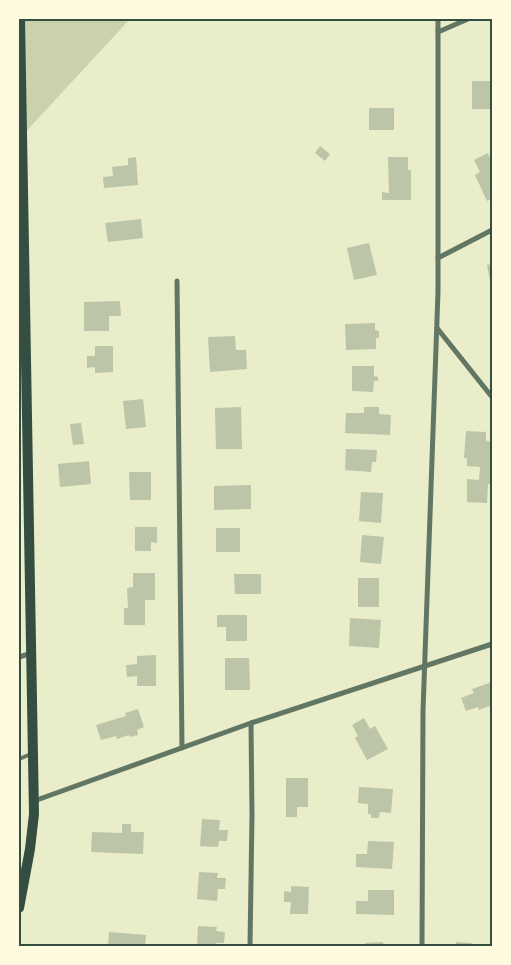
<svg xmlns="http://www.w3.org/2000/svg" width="511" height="965" font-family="'Playfair Display',serif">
<rect width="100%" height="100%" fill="#e9edc9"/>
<path fill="#cad2ad" d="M19,19H130L19,139Z"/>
<g fill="#bcc5a7">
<rect x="472" y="81" width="20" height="28"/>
<rect x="369" y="108" width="25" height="22"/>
<path d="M320,146L330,154L325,161L315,153Z"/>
<path d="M488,153L492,163V198L487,201L475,175L480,172L474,160Z"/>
<path d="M136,157L138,185L104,188L103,177L113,176L112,167L128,165V158Z"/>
<path d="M388,157H408V170H411V200H382V192L389,193Z"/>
<path d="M141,219L143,238L108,242L105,223Z"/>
<path d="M369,243L377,275L354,280L347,248Z"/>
<path d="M492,264V286H491L487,265Z"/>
<path d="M120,301L121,316H109V331H84V302Z"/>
<path d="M375,323V330L379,331V338H376V349L346,350L345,324Z"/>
<path d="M235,336L236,350H246L247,369L210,372L208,337Z"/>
<path d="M95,346H113V372L95,373V367L87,368V356H95Z"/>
<path d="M352,366H374V376L378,377V381H374L373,392L352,391Z"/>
<path d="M143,399L146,427L126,429L123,401Z"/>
<path d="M241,407L242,449H216L215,408Z"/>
<path d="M364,407H379V414L391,415L390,435L345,433L346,413H364Z"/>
<path d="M81,423L84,444L73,445L70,424Z"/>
<path d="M466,431L486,432V441L492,442V484H488L487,503L467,502V479L479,480L480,467L467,466V458H464Z"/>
<path d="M346,449L377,450L376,462H372L371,472L345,470Z"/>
<path d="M89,461L91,484L60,487L58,464Z"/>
<path d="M129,472H151V500H130Z"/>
<path d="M251,485V509L214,510V486Z"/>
<path d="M361,492L383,493L381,523L359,521Z"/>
<path d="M135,527H157V543L151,542V551H135Z"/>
<rect x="216" y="528" width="24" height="24"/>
<path d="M362,535L384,537L381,564L360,562Z"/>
<path d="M133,573H155V600H145V625H124V608H128L127,588L133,587Z"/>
<path d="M234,574H261V594H235Z"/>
<rect x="358" y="578" width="21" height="29"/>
<path d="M217,615H247V641H226V627H217Z"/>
<path d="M350,618L381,620L379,648L349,646Z"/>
<path d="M156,655V686H137V676L127,677L126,665L137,664V656Z"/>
<path d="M225,658H249L250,690H225Z"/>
<path d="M492,682V705L479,710L478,707L466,711L461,698L474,693L472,689Z"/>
<path d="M138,709L144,727L137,730L138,735L130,737L129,735L117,739L116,736L101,740L96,725L126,716L125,713Z"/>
<path d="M364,718L370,729L375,726L388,749L367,760L355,738L358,736L352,725Z"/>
<path d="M286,778H308V807H297V817H286Z"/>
<path d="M359,787L393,789L391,813L380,812L379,818H371V814H368V804L358,803Z"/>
<path d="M202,819L220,820L219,830H228L227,841H219L218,847L200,846Z"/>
<path d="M122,824H131V832H144L143,854L91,852L92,832L122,833Z"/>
<path d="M368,841L394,842L392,869L356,867V854H367Z"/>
<path d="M199,872L218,873L217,878H226L225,889H218L217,901L197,899Z"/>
<path d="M291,886L309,887L308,914H290L291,902H284V891L291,892Z"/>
<path d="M368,890H394V915L356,914V901H368Z"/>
<path d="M198,926L217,927L216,931L225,932L224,943H216V946H197Z"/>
<path d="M109,932L146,935L145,946H108Z"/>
<path d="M383,942L384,946H365V943Z"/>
<path d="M456,942L472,943V946H455Z"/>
</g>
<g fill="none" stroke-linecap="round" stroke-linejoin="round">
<path stroke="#617663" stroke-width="4" d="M19,759L31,754"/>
<g stroke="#617663" stroke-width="5">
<path d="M438,32L468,19"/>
<path d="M438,258V19"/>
<path d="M177,281L182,748"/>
<path d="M437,328L492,397"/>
<path d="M19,657L32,653"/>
<path d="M34,801L251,723L492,644"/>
<path d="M250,946L252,815L251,723"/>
<path d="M422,946L423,711L438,292V258L492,230"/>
</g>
<path stroke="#344e41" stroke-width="10" d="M19,908L30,849L34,814L20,19"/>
</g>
<rect width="511" height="965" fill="none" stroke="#fefae0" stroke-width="40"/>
<rect x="20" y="20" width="471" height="925" fill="none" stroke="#344e41" stroke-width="2"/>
</svg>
